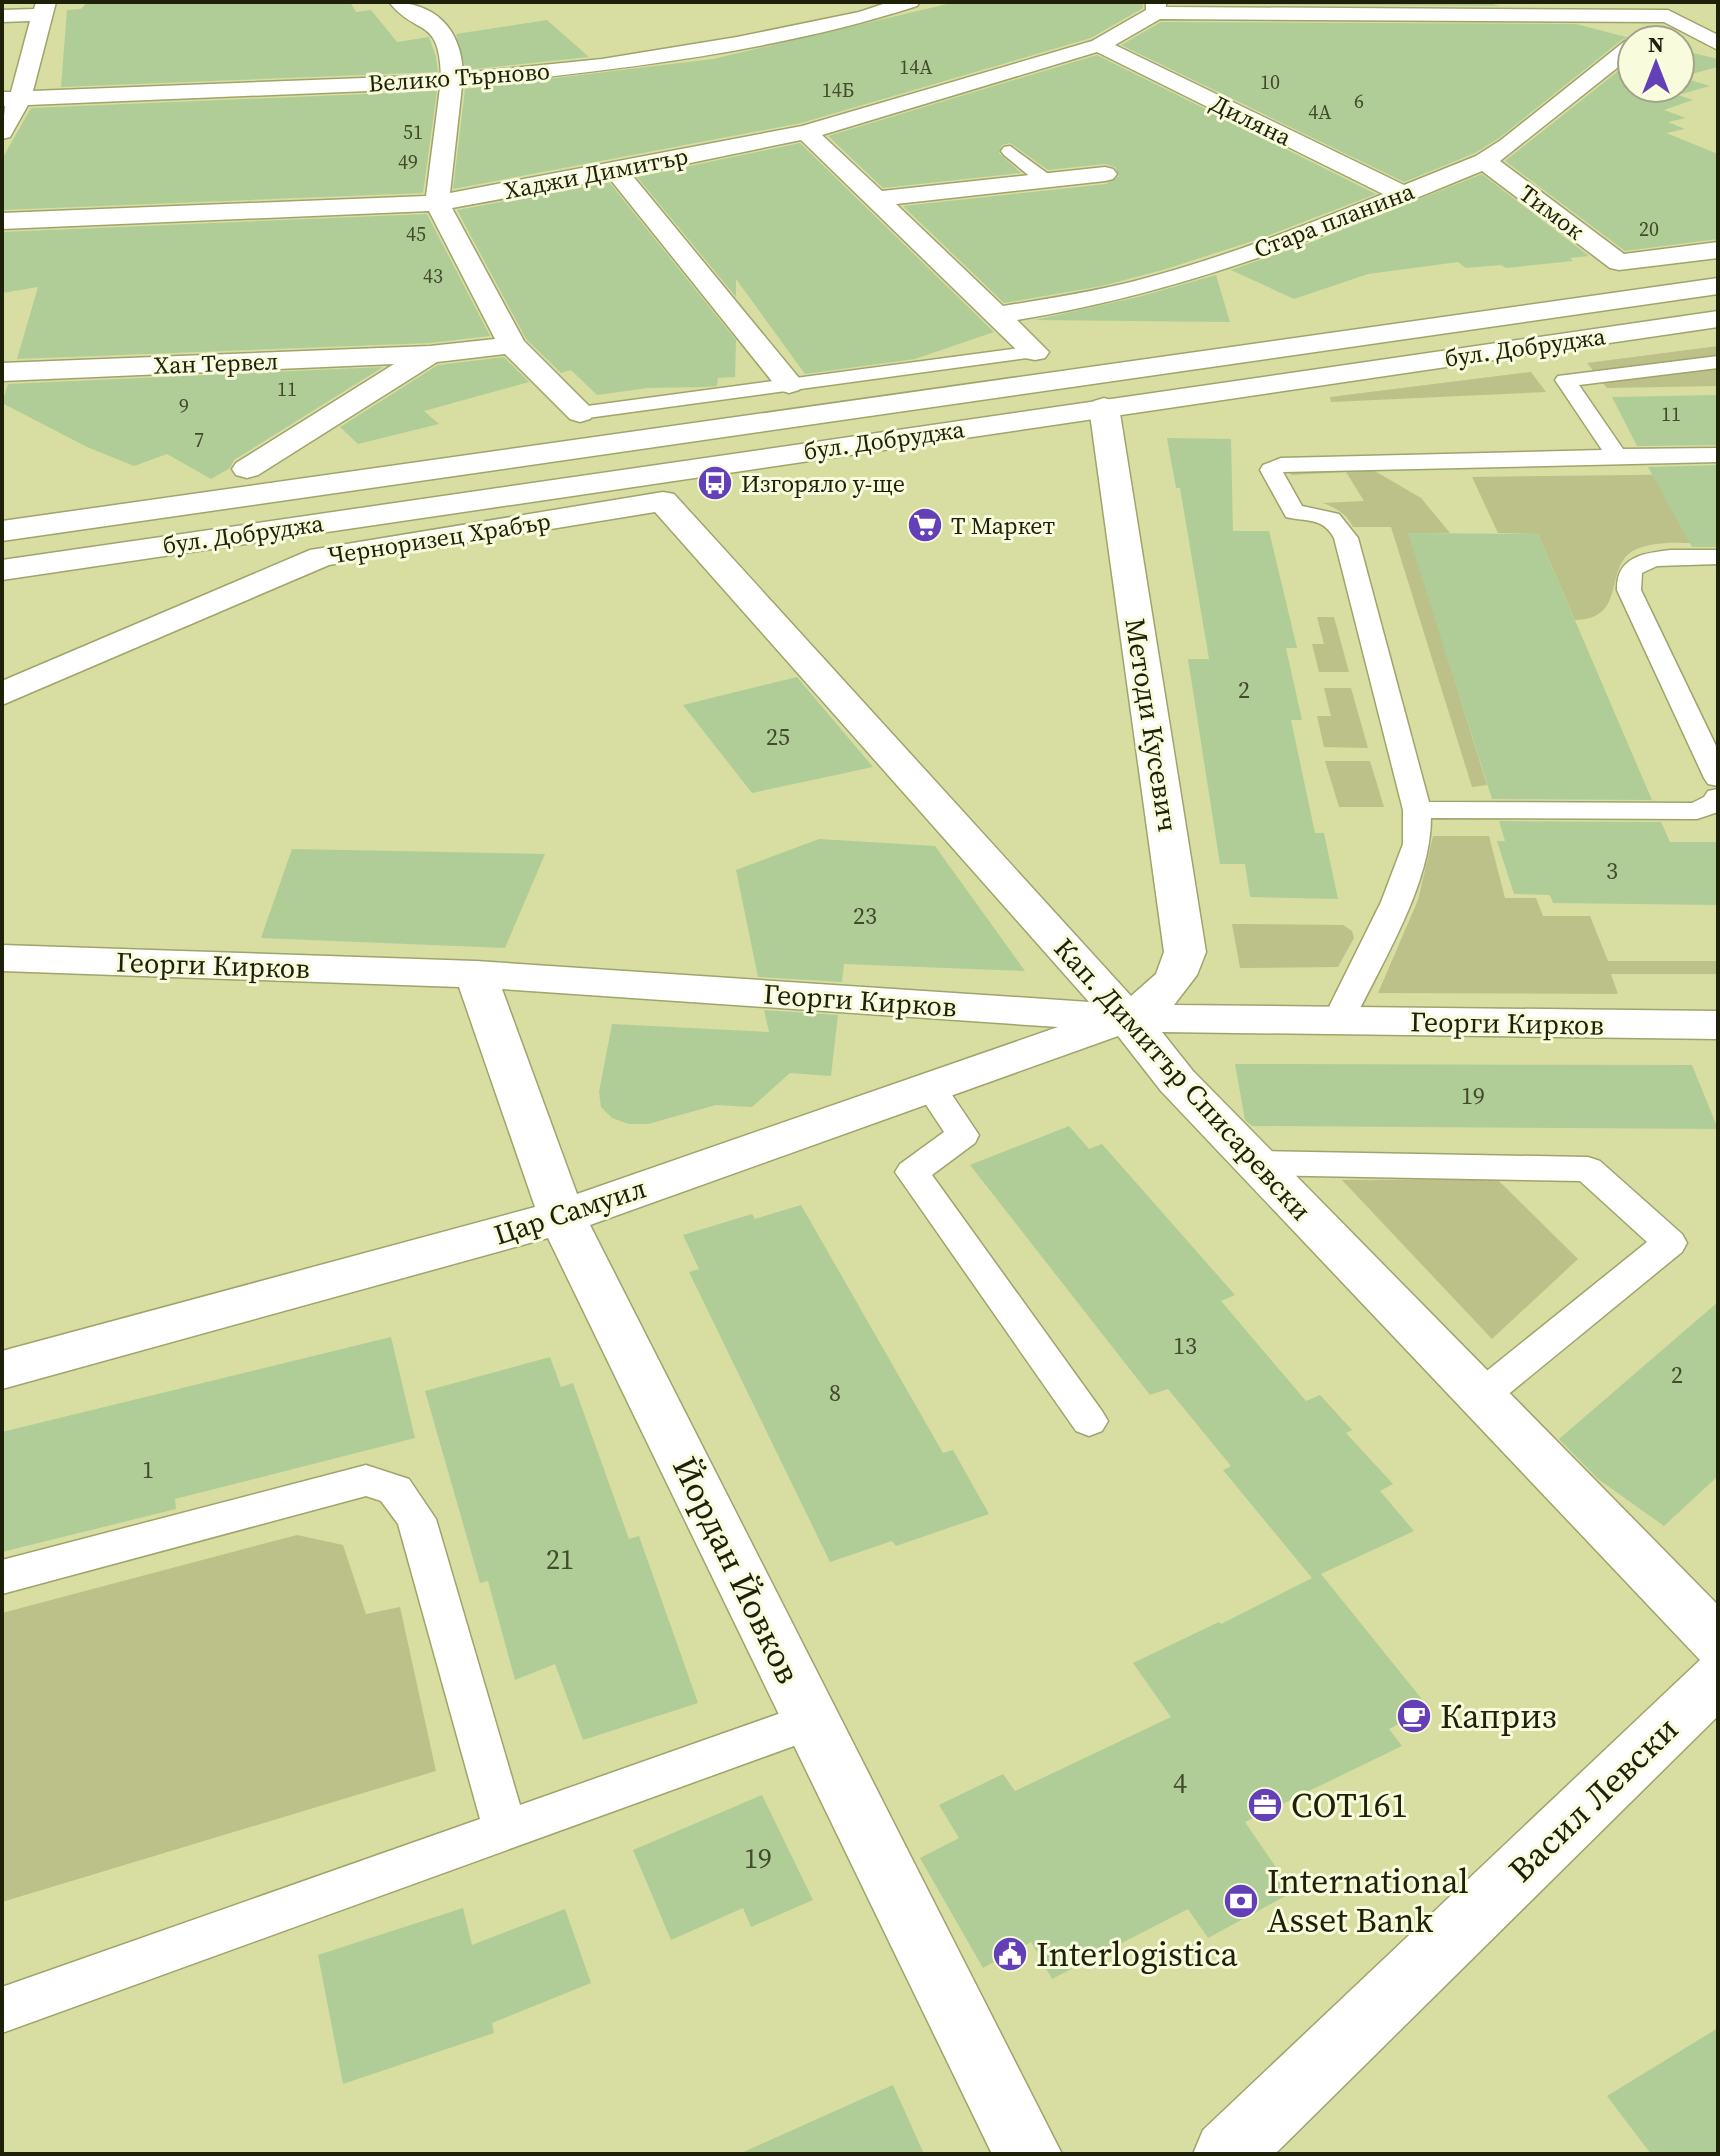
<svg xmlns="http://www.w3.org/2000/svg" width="1720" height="2156" font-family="'Source Serif 4',serif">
<rect width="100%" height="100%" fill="#d8dda1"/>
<g fill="#bcc189">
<path d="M1718,346V386L1607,388L1587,363Z"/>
<path d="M1531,372L1546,392L1331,402L1330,397Z"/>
<path d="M1373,470L1421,498L1450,533H1409L1487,785L1472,787L1391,527H1353C1347,514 1336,508 1323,503L1364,501L1346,472L1291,475L1290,471Z"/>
<path d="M1718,474V544C1693,544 1661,539 1637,549C1601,564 1630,619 1575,620L1538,534L1498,533L1472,477Z"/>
<path d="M1317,617H1334L1349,672H1319L1312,644H1324Z"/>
<path d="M1324,688H1351L1368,748L1324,747L1317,716H1331Z"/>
<path d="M1325,761H1370L1384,807H1339Z"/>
<path d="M1433,836H1489L1505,898H1536L1543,916H1590L1608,961H1718V974H1611L1618,994L1378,993L1418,900Z"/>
<path d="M1232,924L1343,925L1352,931L1354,938L1338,967L1240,968Z"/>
<path d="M1497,1179L1578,1259L1492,1339L1342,1180Z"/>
<path d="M297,1535L343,1545L366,1614L400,1607L436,1771L2,1902V1613Z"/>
</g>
<g fill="#b0cd98">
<path d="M87,2H350L356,12L371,10L397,42L429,37L436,57L438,72L61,87L67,10L81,9Z"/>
<path d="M956,2H1143V8L1091,38L801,123L453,189L465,89L713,59Z"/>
<path d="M1169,2H1484L1500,6L1169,4Z"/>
<path d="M547,20L589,57L466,70L456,34Z"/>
<path d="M1161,22L1576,24L1630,38L1623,39L1499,138L1475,153L1404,182L1121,45Z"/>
<path d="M1680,50L1718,59V67L1680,77L1710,86L1678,95L1693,100L1664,110L1686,118L1668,122L1685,129L1666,133L1718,154V239L1625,251L1505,161L1632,60V88H1680Z"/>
<path d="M1097,55L1376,194L1259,239L1166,269L1102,286L1004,303L903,206L1106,184L1119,176L1115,167L1105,164L1048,170L1010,143L1002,145L999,153L1021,173L883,188L828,136Z"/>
<path d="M437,91L423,193L2,210V159L31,108Z"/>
<path d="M800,143L994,332L915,359L805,374L736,279V297L637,177Z"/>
<path d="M1482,174L1589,256L1570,258L1573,261L1506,268L1501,265L1466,268L1458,262L1368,274L1294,299L1231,270L1312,242Z"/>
<path d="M609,182L736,340L735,377L718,378L717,386L705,387L648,388L597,395L571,370L561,373L526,339L457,210Z"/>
<path d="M427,214L490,336L430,343L17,359L38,287L2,293V232Z"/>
<path d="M1216,275L1230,322L1035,320L1138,297Z"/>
<path d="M504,357L529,382L424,411L439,424L358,444L340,427L438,365Z"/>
<path d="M383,367L234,460L230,468L211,479L167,454L134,466L87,447L2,403L8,384Z"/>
<path d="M1718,395V445L1637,446L1612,397Z"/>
<path d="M1167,438L1231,439L1233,531H1269L1297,648H1286L1302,720H1291L1315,833H1324L1338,899L1250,897L1245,864H1220L1188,659H1209L1180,488H1176Z"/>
<path d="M1718,465V547H1692L1648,467Z"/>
<path d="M1408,533L1538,534L1652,800L1492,799Z"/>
<path d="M797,677L873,767L752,793L683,705Z"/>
<path d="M1499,821L1661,822L1670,842H1718V905L1553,903L1550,895L1514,894L1497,841H1505Z"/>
<path d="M819,839L935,846L1025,971L844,964L842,982L758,977L736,870Z"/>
<path d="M292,849L545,854L505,948L261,938Z"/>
<path d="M764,1010L838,1015L831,1076L790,1073L752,1107L716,1105L648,1124H629L612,1118L601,1107L599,1092L612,1024L769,1032Z"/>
<path d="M1235,1064L1692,1065L1718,1129L1252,1126L1245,1120Z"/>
<path d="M1069,1126L1089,1149L1102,1144L1235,1295L1221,1301L1306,1401L1320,1395L1352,1430L1346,1433L1393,1484L1380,1491L1414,1531L1321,1574L1429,1708L1389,1729L1402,1746L1245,1822L1293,1892L1208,1938L1188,1909L1052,1979L1031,1942L983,1968L920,1858L959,1838L939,1805L1003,1774L1015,1791L1171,1717L1133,1663L1219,1622L1221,1624L1312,1578L1223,1470L1231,1466L1168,1389L1150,1395L970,1165Z"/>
<path d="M801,1205L943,1453L953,1450L989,1514L896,1546L892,1541L830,1562L689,1272L699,1269L683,1235L752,1214L755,1219Z"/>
<path d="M1718,1302V1476L1664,1526L1598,1479L1559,1439Z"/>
<path d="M391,1337L415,1438L175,1499L176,1509L2,1552V1432Z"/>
<path d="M550,1357L561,1387L573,1383L629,1539L639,1536L698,1703L583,1740L555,1664L515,1680L488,1581L480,1583L425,1391Z"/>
<path d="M762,1795L813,1900L751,1927L743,1908L671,1940L633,1850Z"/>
<path d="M463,1908L472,1945L565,1909L591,1983L492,2023L494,2033L343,2084L318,1955Z"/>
<path d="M1718,2028V2154H1651L1607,2096Z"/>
<path d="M893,2085L924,2154H739Z"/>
</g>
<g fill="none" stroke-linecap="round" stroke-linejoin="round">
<g stroke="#a0a46b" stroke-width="3">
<g id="service">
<path d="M1010,146L1051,176L1054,180L1051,184H1039L1004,155L1001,151L1004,147Z"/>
<path d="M1035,346L1045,352L1042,356L580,419L569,413L580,407Z"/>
<path d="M1718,356V368L1579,385L1623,449L1718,448V462L1283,472L1302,506L1339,514L1358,538L1429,802L1692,803L1704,797L1708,791L1718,789V812L1697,819L1431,818C1431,885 1382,962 1354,1021L1349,1028L1338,1031L1327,1028L1322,1021L1381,902L1403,844V810L1334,538C1323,517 1306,522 1286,517L1260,470L1263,465L1281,458L1602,450L1555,380L1558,376Z"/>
<path d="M1671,550H1718V564L1657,566L1642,573L1641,590L1718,750V786L1708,784L1704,778L1617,590C1616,557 1643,553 1671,550Z"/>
<path d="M931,1077L942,1080L979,1135L975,1143L932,1175L1102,1411L1108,1421L1102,1431L1089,1436L1076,1431L895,1172L900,1164L944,1132L915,1088L920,1080Z"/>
<path d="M1256,1151L1588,1157L1600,1161L1682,1234L1687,1243L1682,1252L1494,1406L1481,1410L1468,1406L1462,1396L1468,1386L1647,1242L1580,1181L1256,1175L1244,1171L1239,1163L1244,1155Z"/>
<path d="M366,1465L409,1479L436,1519L520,1805L812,1702L827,1708L833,1721L827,1734L2,2033V1987L480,1819L398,1524L381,1501L366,1496L2,1594V1560Z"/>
</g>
</g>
<g stroke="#a0a46b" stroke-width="3">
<g id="minor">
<path d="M36,2H56L33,91L441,75C439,16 417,37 389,2C435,2 461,28 463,73L602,59L737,37L859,12L889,2H920L917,6C771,53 615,70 462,86L450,193L802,126L1092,41L1146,10V2H1166V7L1668,10L1718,35V50L1664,22L1160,19L1115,45L1404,185L1476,156L1501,140L1625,41L1637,40H1632V56L1500,161L1624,254L1718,242V258L1619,270L1610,268L1482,171C1328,235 1182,293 1017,320L1049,352L1045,358L1035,360L1025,358L801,140L632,175L799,378L803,384L799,390L789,393L779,390L610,179L452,208L524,341L590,407L595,413L590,419L580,422L570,419L505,354L437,362L258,475L247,478L236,475L232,469L236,463L394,364L2,381V363L430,346L495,339L429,211L2,229V213L426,196L440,88L28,105L10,137L2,139L5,106H2V92H11L30,21L2,22V10L34,9ZM1097,52L1383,194C1302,227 1220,259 1135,281C1092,292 1047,299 1003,306L896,204L1105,181L1113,179L1117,174L1113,169L1105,167L882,191L822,135Z"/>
<path d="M1104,398L1114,401L1119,407L1206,952L1197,975L1174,1005L1718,1011V1039L1162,1032L1193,1071L1718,1605V1716L1275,2154H1193L1203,2130L1700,1660L1161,1091L1118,1036L590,1225L1062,2154H992L548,1238L2,1389V1351L535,1207L459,987L2,971V945L476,961L1089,1002L655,512L329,565L2,705V681L310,550L663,492L674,494L1131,996L1156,974L1164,952L1089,407L1094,401ZM502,989L1058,1027L577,1194Z"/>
</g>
</g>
<g stroke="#a0a46b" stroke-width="3">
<g id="secondary">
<path d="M1718,278V294L2,541V521Z"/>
<path d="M1718,311V327L2,580V560Z"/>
</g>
</g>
<use href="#service" fill="#fff" fill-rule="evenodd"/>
<use href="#minor" fill="#fff" fill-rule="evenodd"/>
<use href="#secondary" fill="#fff" fill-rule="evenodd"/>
</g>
<defs>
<g id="bus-disc" transform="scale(1.8)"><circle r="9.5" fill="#6340b8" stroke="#f9fbdd"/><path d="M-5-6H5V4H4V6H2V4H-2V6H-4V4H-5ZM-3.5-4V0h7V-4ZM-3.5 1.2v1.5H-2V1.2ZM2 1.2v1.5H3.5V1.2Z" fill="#fff"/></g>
<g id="supermarket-disc" transform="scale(1.8)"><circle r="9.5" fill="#6340b8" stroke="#f9fbdd"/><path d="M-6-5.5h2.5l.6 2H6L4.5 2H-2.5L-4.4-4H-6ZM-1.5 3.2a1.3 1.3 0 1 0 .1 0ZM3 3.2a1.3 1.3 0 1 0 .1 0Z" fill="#fff"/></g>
<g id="cafe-disc" transform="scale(1.8)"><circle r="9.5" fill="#6340b8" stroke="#f9fbdd"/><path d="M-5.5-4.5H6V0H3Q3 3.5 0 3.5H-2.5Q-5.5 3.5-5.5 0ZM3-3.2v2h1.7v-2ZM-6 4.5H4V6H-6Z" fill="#fff"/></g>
<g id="office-disc" transform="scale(1.8)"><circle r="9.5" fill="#6340b8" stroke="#f9fbdd"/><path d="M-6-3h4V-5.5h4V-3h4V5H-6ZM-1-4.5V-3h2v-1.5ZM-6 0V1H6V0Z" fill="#fff"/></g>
<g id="bank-disc" transform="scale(1.8)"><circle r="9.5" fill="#6340b8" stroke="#f9fbdd"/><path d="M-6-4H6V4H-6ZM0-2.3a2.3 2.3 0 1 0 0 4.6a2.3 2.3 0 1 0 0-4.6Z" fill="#fff"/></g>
<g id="civic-disc" transform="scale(1.8)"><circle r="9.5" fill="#6340b8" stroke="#f9fbdd"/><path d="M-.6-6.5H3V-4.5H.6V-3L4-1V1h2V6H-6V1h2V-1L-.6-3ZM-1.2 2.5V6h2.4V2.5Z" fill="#fff"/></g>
</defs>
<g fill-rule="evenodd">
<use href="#bus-disc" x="715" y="483"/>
<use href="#supermarket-disc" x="925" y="525"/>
<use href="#cafe-disc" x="1414" y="1716"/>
<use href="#office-disc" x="1265" y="1805"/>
<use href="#bank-disc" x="1241" y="1901"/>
<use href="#civic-disc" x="1010" y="1954"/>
</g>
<g text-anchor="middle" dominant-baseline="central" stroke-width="6" stroke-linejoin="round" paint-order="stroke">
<g font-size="20" fill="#434b2c">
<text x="916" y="67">14А</text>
<text x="1270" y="82">10</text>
<text x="838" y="90">14Б</text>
<text x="1359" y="101">6</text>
<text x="1320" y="112">4А</text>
<text x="413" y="132">51</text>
<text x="408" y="162">49</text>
<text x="1649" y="229">20</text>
<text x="416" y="234">45</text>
<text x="433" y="276">43</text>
<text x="287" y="389">11</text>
<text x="184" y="406">9</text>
<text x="1671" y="414">11</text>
<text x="199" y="440">7</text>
</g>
<g font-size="24" fill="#1f2008" stroke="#f9fbdd">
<text transform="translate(459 77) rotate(-4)">Велико Търново</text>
<text transform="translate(1251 120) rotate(26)">Диляна</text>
<text transform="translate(596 173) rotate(-11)">Хаджи Димитър</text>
<text transform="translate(1552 212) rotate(37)">Тимок</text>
<text transform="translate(1334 220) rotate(-21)">Стара планина</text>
<text transform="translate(1525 347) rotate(-8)">бул. Добруджа</text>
<text transform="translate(216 363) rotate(-2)">Хан Тервел</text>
<text transform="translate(884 440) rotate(-8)">бул. Добруджа</text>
<text transform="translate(243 534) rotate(-8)">бул. Добруджа</text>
<text transform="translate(439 538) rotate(-9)">Черноризец Храбър</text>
</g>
<g font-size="24" fill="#1f2008" stroke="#f9fbdd" text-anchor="start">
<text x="741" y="483">Изгоряло у-ще</text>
<text x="951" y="525">Т Маркет</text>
</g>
<g font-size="24" fill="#434b2c">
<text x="1244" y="689">2</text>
<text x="778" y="736">25</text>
<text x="1612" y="870">3</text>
<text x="865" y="915">23</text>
<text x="1473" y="1095">19</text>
<text x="1185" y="1345">13</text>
<text x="1677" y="1374">2</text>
<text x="835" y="1392">8</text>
<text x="148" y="1469">1</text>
</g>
<g font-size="28" fill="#1f2008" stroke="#f9fbdd">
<text transform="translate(1152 725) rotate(81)">Методи Кусевич</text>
<text transform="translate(213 965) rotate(2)">Георги Кирков</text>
<text transform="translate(860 1000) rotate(4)">Георги Кирков</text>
<text transform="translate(1507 1023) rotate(1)">Георги Кирков</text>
<text transform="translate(1183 1079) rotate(48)">Кап. Димитър Списаревски</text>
<text transform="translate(570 1211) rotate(-18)">Цар Самуил</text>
</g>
<g font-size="28" fill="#434b2c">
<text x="560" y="1559">21</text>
<text x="1180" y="1783">4</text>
<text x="758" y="1858">19</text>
</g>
<g font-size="34" fill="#1f2008" stroke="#f9fbdd">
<text transform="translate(737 1570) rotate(64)">Йордан Йовков</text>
<text transform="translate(1593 1799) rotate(-44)">Васил Левски</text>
</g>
<g font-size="34" fill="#1f2008" stroke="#f9fbdd" text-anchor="start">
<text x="1440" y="1716">Каприз</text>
<text x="1291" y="1805">СОТ161</text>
<text x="1267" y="1881">International<tspan x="1267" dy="39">Asset Bank</tspan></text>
<text x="1036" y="1954">Interlogistica</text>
</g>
</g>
<rect width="1720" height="2156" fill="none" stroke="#1f2008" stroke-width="8"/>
<g transform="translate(1656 64)"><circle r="38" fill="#f9fbdd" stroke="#a2a388" stroke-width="2"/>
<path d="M0-6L14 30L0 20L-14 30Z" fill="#6340b8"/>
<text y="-12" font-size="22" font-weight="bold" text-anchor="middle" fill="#1f2008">N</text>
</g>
</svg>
